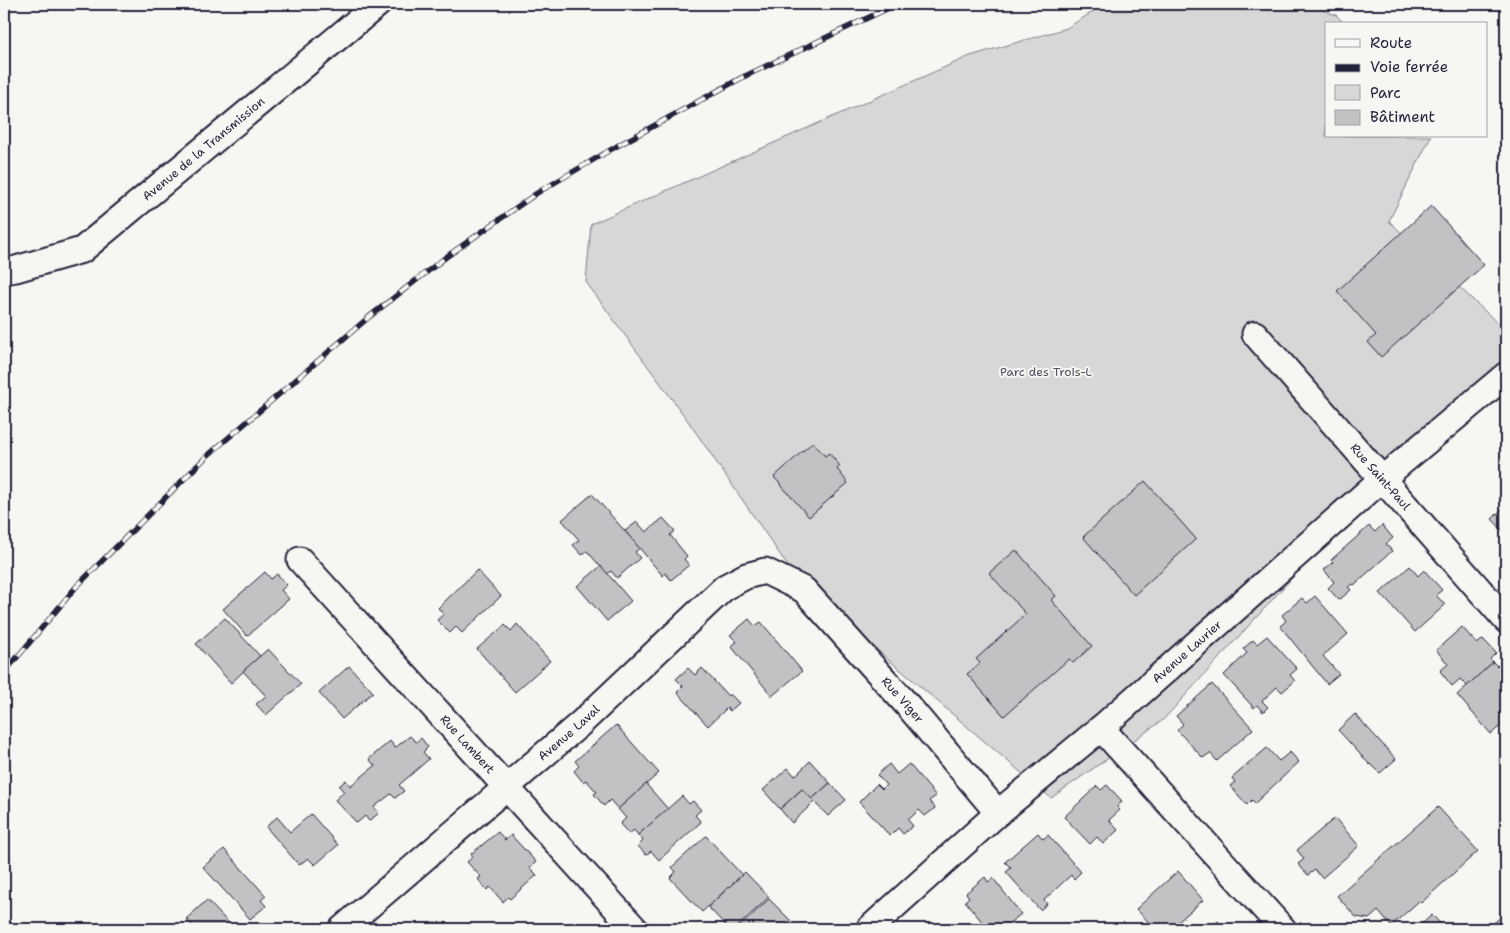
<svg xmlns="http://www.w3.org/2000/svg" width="1510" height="933" font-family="'Shantell Sans',sans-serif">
<rect width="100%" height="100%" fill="#f6f6f2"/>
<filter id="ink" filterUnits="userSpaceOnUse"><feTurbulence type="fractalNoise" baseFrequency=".02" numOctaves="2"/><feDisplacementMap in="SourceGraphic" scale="10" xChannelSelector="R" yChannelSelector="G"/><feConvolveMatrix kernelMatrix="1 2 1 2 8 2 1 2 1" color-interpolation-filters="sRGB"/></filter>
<g filter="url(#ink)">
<path fill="#d7d7d7" stroke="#7c7c89" d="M1105,4H1305L1336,15L1345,24H1326V136H1431L1389,221L1506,331V371L1382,479L1163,720L1051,798L801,585L688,421L586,282L591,224L970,56L1067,28Z"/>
<g fill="#c2c2c4" stroke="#22223b">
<path d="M1431,206L1484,265L1381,357L1368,342L1376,335L1337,291Z"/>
<path d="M813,442L825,456L829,453L840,466L837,469L848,483L809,517L774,477Z"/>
<path d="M1145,481L1196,539L1134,595L1083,537Z"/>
<path d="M592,494L640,548L635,552L640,558L617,578L611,571L607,574L587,551L582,555L573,545L579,540L562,520Z"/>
<path d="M1506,505V534L1492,519Z"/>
<path d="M663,518L675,531L670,535L687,556L684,559L689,565L671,580L665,573L663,576L625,531L637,522L646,532Z"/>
<path d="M1382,525L1393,538L1386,544L1392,551L1354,585L1353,584L1348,587L1351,590L1339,600L1328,588L1334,582L1324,570L1333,562L1331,560L1369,526L1375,532Z"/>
<path d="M1016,550L1056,596L1051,600L1092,646L1073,663L1069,659L1004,716L967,674L980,663L976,659L1026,614L989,573Z"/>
<path d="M601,566L631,601L607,621L577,586Z"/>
<path d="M1410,566L1418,576L1424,570L1442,590L1436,595L1445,605L1415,632L1380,593Z"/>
<path d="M477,570L501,596L462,633L456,627L450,633L437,620L444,614L438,608Z"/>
<path d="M265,572L271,579L277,574L287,585L281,590L289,599L247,636L223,609Z"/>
<path d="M1315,596L1348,634L1323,656L1339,674L1327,684L1280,626L1286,621L1282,615L1302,598L1307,603Z"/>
<path d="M225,618L260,656L231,683L196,644Z"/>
<path d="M749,619L755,626L761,622L802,671L772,696L731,646L737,642L730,635Z"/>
<path d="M517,624L550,661L515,692L477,649L505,625L511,631Z"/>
<path d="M1462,627L1477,644L1483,639L1496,653L1490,659L1493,662L1467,686L1460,679L1452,686L1440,671L1448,664L1436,650Z"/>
<path d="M1267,636L1297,669L1290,675L1295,681L1282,692L1277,687L1262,701L1268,707L1263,712L1257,705L1254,708L1224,675L1247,653L1243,649L1253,640L1257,644Z"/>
<path d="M268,649L301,684L266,715L256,704L266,696L243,671Z"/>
<path d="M1502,661L1506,666V721L1491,734L1457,695L1493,662L1497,666Z"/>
<path d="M349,666L373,692L342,719L319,693Z"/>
<path d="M688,668L695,675L702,668L728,696L730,694L739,703L730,711L727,708L708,726L677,692L683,686L676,679Z"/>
<path d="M1212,684L1253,729L1217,761L1210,753L1203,758L1177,730L1183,724L1176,716Z"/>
<path d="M1355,714L1396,759L1380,773L1371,764L1370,765L1338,730Z"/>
<path d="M616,725L659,773L618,809L610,800L604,806L594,794L597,792L586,780L583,782L574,771L579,766L575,761Z"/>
<path d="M410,736L416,742L421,738L428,747L423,752L429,759L399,785L404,791L395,798L391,794L374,807L379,813L369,821L365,816L357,823L335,800L344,792L339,786L346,780L350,786L375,766L369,759L390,741L395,748Z"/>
<path d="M1267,748L1279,761L1290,752L1299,762L1255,803L1252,800L1247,805L1230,786L1235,782L1232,778Z"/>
<path d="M810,761L830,783L812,799L802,789L780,809L763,790L788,768L795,776Z"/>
<path d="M889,764L897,774L909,764L936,796L929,801L935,808L925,816L919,810L908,820L913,826L903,834L898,828L890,836L859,802L877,784L882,789L886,785L877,775Z"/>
<path d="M830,783L846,800L828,816L814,802L792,823L780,809L802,789L812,799Z"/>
<path d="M646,784L668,809L638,835L634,830L629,834L620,824L626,818L618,809Z"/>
<path d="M1107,785L1122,801L1117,807L1120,810L1109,820L1118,830L1103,844L1097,837L1090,844L1064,817L1097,786L1101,790Z"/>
<path d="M682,796L689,804L693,801L701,810L695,815L701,822L659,860L651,851L646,855L638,846L643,841L638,835Z"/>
<path d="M1438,807L1478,851L1421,903L1419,901L1391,926L1378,911L1369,919L1356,917L1337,896Z"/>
<path d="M311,814L338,845L315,865L308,858L299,865L266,827L277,817L290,832Z"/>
<path d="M1335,818L1359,846L1322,878L1315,870L1308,875L1298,864L1304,859L1297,850Z"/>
<path d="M498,832L505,840L511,835L536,862L530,868L537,875L510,899L508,897L503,902L490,887L487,890L478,879L481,877L467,862L473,857L471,854Z"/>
<path d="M1038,833L1043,839L1048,835L1081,872L1074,879L1071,875L1044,900L1047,904L1040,910L1006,872L1011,868L1005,862Z"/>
<path d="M706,836L742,875L702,912L670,878L676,872L672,867Z"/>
<path d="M224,849L266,896L261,900L266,906L250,919L203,867Z"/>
<path d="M1178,871L1203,900L1170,929H1155L1136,909Z"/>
<path d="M745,872L769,897L735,929H729L708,907Z"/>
<path d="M985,877L988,882L993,878L1021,914L1002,929H988L965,901L969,897L966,893Z"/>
<path d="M769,899L791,921L782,929H737Z"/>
<path d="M207,900L234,929H196L186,919Z"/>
<path d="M1506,912V929H1487Z"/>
<path d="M1432,915L1446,929H1416Z"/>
<path d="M1218,921L1225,929H1209Z"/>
</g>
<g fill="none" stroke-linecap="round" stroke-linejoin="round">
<g stroke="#22223b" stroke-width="29">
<g id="minor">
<path id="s1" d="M4,271L16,269L82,250L378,4"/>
<path id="s2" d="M1255,334L1506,620"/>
<path id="s3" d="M300,560L635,929"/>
<path d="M1101,728L1283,929"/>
<path id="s4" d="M342,929L581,723L725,587L746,576L765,571L804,590L909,707L998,813"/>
<path id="s5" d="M869,929L998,813L1101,728L1382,479L1506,375"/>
</g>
</g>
<use href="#minor" stroke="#f6f6f2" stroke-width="25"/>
<g stroke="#22223b" stroke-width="5.5">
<path id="rail" d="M4,673L76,587L206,457L369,317L446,257L537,193L617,146L743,77L897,4"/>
</g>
<use href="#rail" stroke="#f6f6f2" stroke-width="4" stroke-dasharray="11" stroke-linecap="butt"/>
</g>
</g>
<g text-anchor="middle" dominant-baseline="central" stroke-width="4" stroke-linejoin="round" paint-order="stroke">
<g font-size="12" fill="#22223b" stroke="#f6f6f2">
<text stroke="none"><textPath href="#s1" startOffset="239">Avenue de la Transmission</textPath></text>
<text stroke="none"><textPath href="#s2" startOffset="190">Rue Saint-Paul</textPath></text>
<text stroke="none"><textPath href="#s5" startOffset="422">Avenue Laurier</textPath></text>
<text stroke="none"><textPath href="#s4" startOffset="748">Rue Viger</textPath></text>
<text stroke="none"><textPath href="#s4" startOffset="300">Avenue Laval</textPath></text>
<text stroke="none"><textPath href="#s3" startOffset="249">Rue Lambert</textPath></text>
</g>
<g font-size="12" fill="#4f4f62" stroke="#f6f6f2">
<text x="1046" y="372">Parc des Trois-L</text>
</g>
</g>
<rect width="1510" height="933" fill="none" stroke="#f6f6f2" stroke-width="20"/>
<rect x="10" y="10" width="1490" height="913" fill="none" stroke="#22223b" stroke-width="2" filter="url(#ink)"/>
<rect x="1325" y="22" width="162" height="115" fill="#f6f6f2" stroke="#a1a1a9"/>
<rect x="1335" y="39" width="25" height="8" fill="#f6f6f2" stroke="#a1a1a9"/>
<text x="1370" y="48" font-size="15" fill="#22223b">Route</text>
<rect x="1335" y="64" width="25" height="8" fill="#22223b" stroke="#a1a1a9"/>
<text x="1370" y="72" font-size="15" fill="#22223b">Voie ferrée</text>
<rect x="1335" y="85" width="25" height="15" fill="#d7d7d7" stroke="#a1a1a9"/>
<text x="1370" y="98" font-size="15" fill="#22223b">Parc</text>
<rect x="1335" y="110" width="25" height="15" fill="#c2c2c4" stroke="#a1a1a9"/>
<text x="1370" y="122" font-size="15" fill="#22223b">Bâtiment</text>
</svg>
